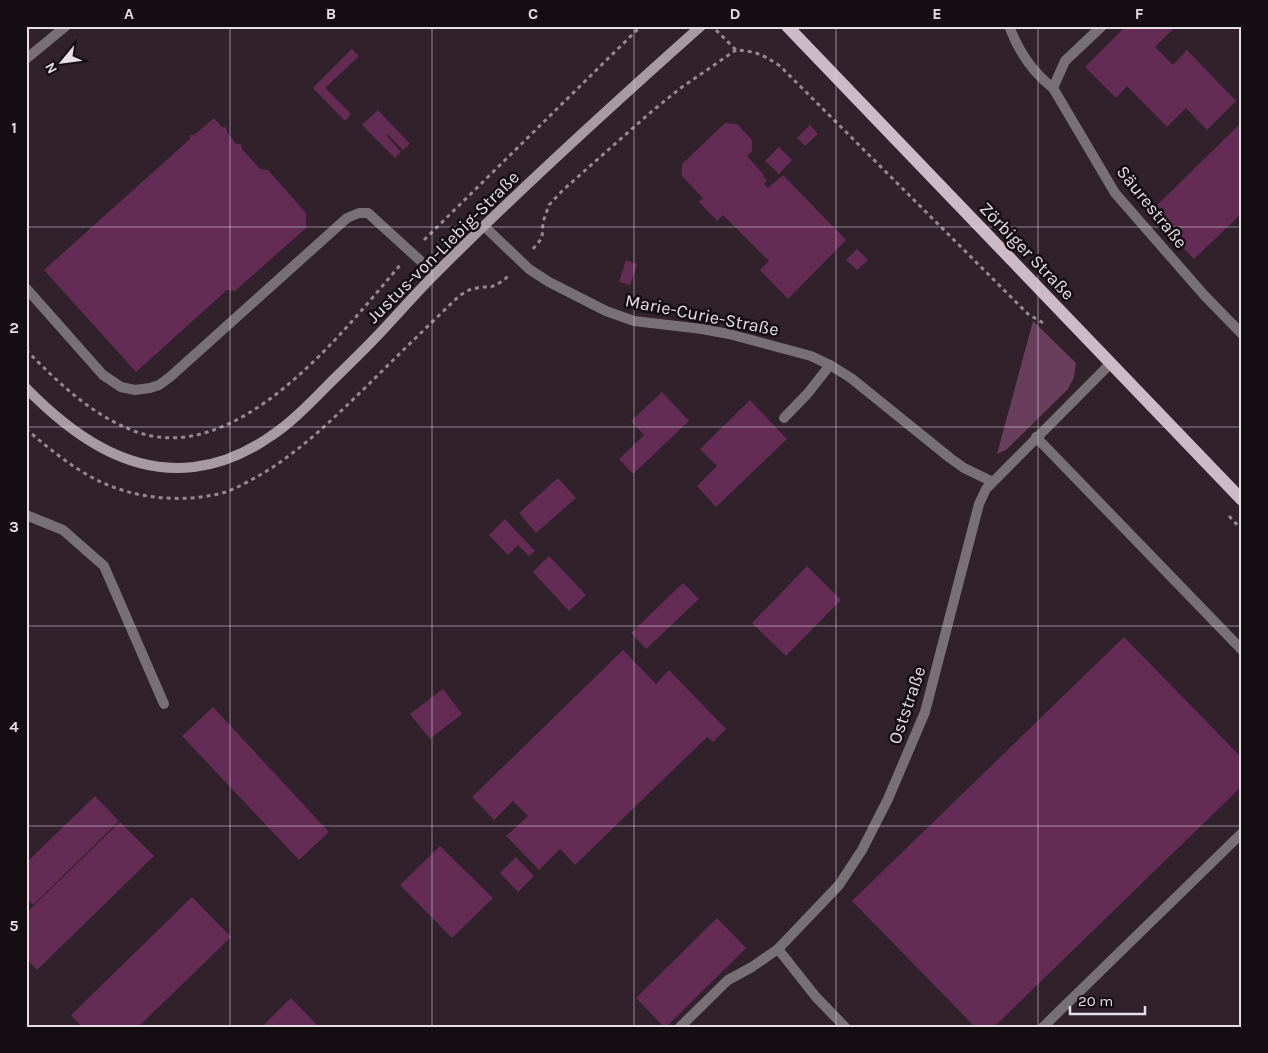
<svg xmlns="http://www.w3.org/2000/svg" width="1268" height="1053" font-family="Karla,sans-serif">
<rect width="100%" height="100%" fill="#30212b"/>
<path fill="#693e5d" d="M1033,321L1076,363L1074,377L1068,389L1006,450L997,454Z"/>
<g fill="#642b55">
<path d="M1126,26H1176L1155,47L1173,65L1187,50L1236,101L1207,130L1186,108L1167,127L1127,86L1116,98L1085,67Z"/>
<path d="M352,49L359,56L325,88L351,114L345,121L313,88Z"/>
<path d="M378,110L410,144L403,150L387,134L386,135L401,152L395,158L362,125Z"/>
<path d="M214,118L222,127H226L227,132L236,144H241L242,149L260,169L268,170L306,213V228L235,291L227,290L136,372L44,270L190,139V135H194Z"/>
<path d="M1242,122V213L1194,259L1149,213Z"/>
<path d="M725,123L737,124L752,140V151L747,156L764,175L763,176L767,181L764,184L768,188L783,175L846,240L788,299L760,270L769,261L723,215L717,221L699,202L703,198L682,176V164Z"/>
<path d="M810,125L818,134L805,146L797,138Z"/>
<path d="M779,147L792,160L779,174L765,161Z"/>
<path d="M857,249L868,260L857,270L846,260Z"/>
<path d="M626,260L637,264L630,285L619,282Z"/>
<path d="M662,392L689,421L633,474L619,459L644,435L631,421Z"/>
<path d="M750,400L787,439L716,507L697,486L717,466L700,449Z"/>
<path d="M558,478L576,498L536,533L519,513Z"/>
<path d="M505,519L535,551L529,556L518,545L508,555L489,535Z"/>
<path d="M549,556L586,595L569,611L533,572Z"/>
<path d="M807,566L841,600L786,656L752,623Z"/>
<path d="M683,583L699,599L646,649L631,633Z"/>
<path d="M1124,637L1242,758V786L994,1027H975L852,901Z"/>
<path d="M623,650L656,684L669,670L726,729L713,742L707,737L575,865L560,849L539,870L506,836L528,816L513,801L494,820L472,797Z"/>
<path d="M443,689L462,714L430,739L410,714Z"/>
<path d="M213,707L329,832L299,860L182,736Z"/>
<path d="M95,796L119,821L33,905L26,898V863Z"/>
<path d="M120,822L154,856L37,970L26,959V913Z"/>
<path d="M440,846L493,898L452,938L400,885Z"/>
<path d="M516,857L534,876L518,892L500,873Z"/>
<path d="M192,897L231,937L138,1027H82L71,1015Z"/>
<path d="M717,918L746,948L666,1027H664L636,998Z"/>
<path d="M291,998L319,1027H262Z"/>
</g>
<g fill="none" stroke-linecap="round" stroke-linejoin="round">
<g stroke="#958991" stroke-width="3" stroke-dasharray="4 4" stroke-linecap="butt">
<path d="M716,30L736,50C755,51 764,55 780,66L1028,314L1045,324"/>
<path d="M424,240L641,26"/>
<path d="M533,249L542,238L543,222L549,205L563,190L651,112L682,87L736,50"/>
<path d="M26,350C59,383 90,414 134,431C237,470 343,332 401,264"/>
<path d="M26,429C47,447 69,465 93,478C132,499 183,504 226,492C237,488 249,481 260,475C301,451 335,417 370,383C399,354 429,325 459,296L469,290L481,287H491L503,281L510,274"/>
<path d="M1229,516L1242,530"/>
</g>
<g stroke="#797076" stroke-width="10">
<path d="M26,59L66,26"/>
<path d="M26,288L103,375L121,387L135,390L150,388L159,385L170,377L347,218L359,213H368L435,274"/>
<path d="M784,418L808,393L830,365"/>
<path d="M1036,437L1242,650"/>
<path d="M26,515L63,530L104,566L164,704"/>
<path d="M778,949L816,997L845,1027"/>
<path d="M1043,1027L1242,833"/>
</g>
<g stroke="#797076" stroke-width="10">
<path d="M1009,26C1018,50 1032,72 1053,88L1115,193L1204,295L1242,334"/>
<path d="M1053,88L1065,61L1102,26"/>
<path d="M484,226L529,269L549,282L606,311L634,321L702,329L729,334L811,356L830,365L851,378L950,458L964,468L991,481"/>
<path d="M680,1027L728,980L752,967L778,949L839,885L862,850L888,799L925,712L979,504L986,489L1111,363"/>
</g>
<path stroke="#a89aa3" stroke-width="10" d="M26,388C71,434 127,475 194,467C221,464 248,452 271,436C291,423 309,404 326,387C344,369 362,352 379,334C398,314 416,293 436,273C521,188 611,106 701,26"/>
<path stroke="#ccbbc6" stroke-width="12" d="M787,26L1242,500"/>
</g>
<path fill="none" stroke="#e8dee5" stroke-width="1" stroke-opacity="0.55" d="M230,26V1027M432,26V1027M634,26V1027M836,26V1027M1038,26V1027M26,227H1242M26,427H1242M26,626H1242M26,826H1242"/>
<g text-anchor="middle" dominant-baseline="central" stroke-width="5" stroke-linejoin="round" paint-order="stroke">
<g font-size="18" fill="#e8dee5" stroke="#140d12">
<text transform="translate(1152 207) rotate(51)">Säurestraße</text>
<text transform="translate(443 247) rotate(-45)">Justus-von-Liebig-Straße</text>
<text transform="translate(1027 251) rotate(46)">Zörbiger Straße</text>
<text transform="translate(702 315) rotate(11)">Marie-Curie-Straße</text>
<text transform="translate(907 705) rotate(-71)">Oststraße</text>
</g>
</g>
<rect width="1268" height="1053" fill="none" stroke="#140d12" stroke-width="55"/>
<g transform="translate(62 62) rotate(241)" stroke="#140d12" stroke-width="4" paint-order="stroke">
<path d="M0-4L9 19L0 12L-9 19Z" fill="#e8dee5"/>
<text y="-8" font-size="14" font-weight="bold" text-anchor="middle" fill="#e8dee5">N</text>
</g>
<path d="M1070 1006v8h75v-8" fill="none" stroke="#e8dee5" stroke-width="2.5"/>
<text x="1078" y="1006" font-size="15" fill="#e8dee5" stroke="#140d12" stroke-width="4" paint-order="stroke">20 m</text>
<rect x="28" y="28" width="1212" height="998" fill="none" stroke="#e8dee5" stroke-width="2"/>
<g font-size="16" text-anchor="middle" font-weight="bold" fill="#e8dee5">
<text x="129" y="19">A</text>
<text x="331" y="19">B</text>
<text x="533" y="19">C</text>
<text x="735" y="19">D</text>
<text x="937" y="19">E</text>
<text x="1139" y="19">F</text>
<text x="14" y="133">1</text>
<text x="14" y="333">2</text>
<text x="14" y="532">3</text>
<text x="14" y="732">4</text>
<text x="14" y="931">5</text>
</g>
</svg>
